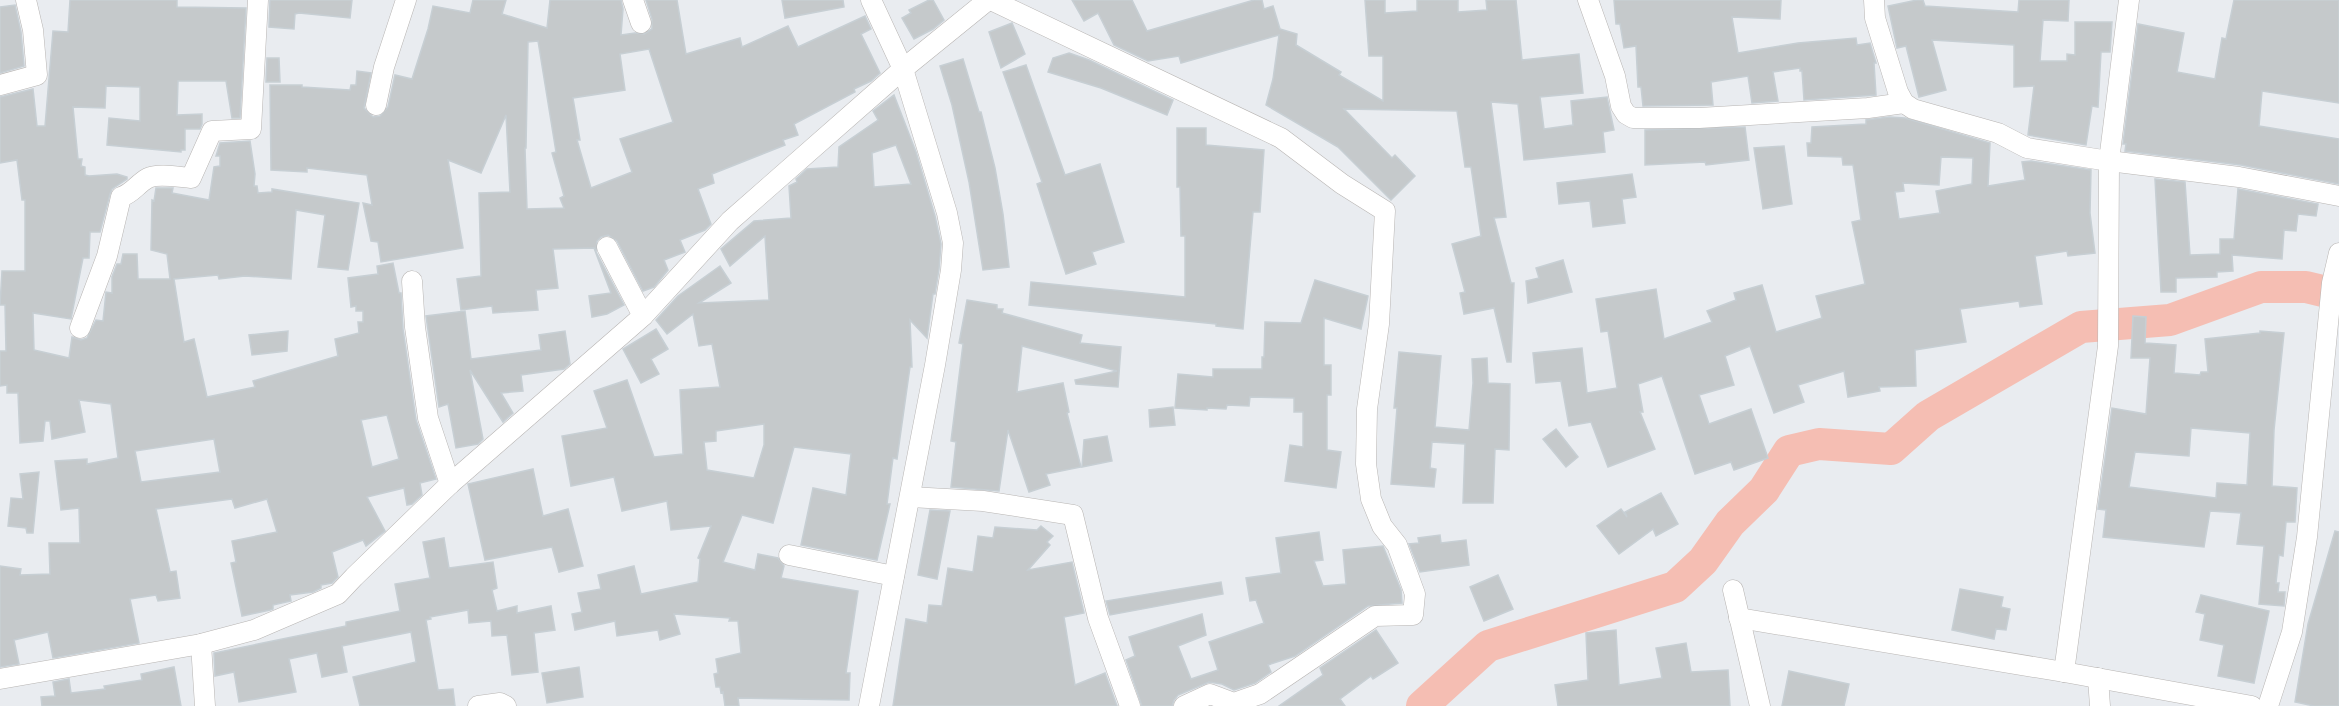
<svg xmlns="http://www.w3.org/2000/svg" width="2339" height="706" font-family="'Golos Text',sans-serif">
<rect width="100%" height="100%" fill="#e9ecf0"/>
<g fill="none" stroke-linecap="round" stroke-linejoin="round">
<path stroke="#f5beb3" stroke-width="32" d="M1422,706L1488,646L1675,587L1703,561L1730,523L1764,490L1789,451L1819,444L1891,449L1928,416L2081,327L2170,320L2261,287H2306L2339,295"/>
</g>
<g fill="#c5c9cb" stroke="#c7cfd4" stroke-width="1.5" fill-rule="evenodd">
<path d="M70,0H177V7L246,8L240,118H232L226,81H178L177,115L202,114V124L200,129H185V150H181V152L107,145L109,118L140,121V87L106,86L105,108L73,107L78,159H82L81,166L85,167V175L89,176L117,174L127,177V179L112,189L110,194L100,232H90L89,258H83L71,319L33,313L34,350L69,358L72,337L81,340L87,338L96,320L103,321L106,292L112,293V277L117,264H121L123,254H137L138,279H170L167,254L151,250L152,200L154,201L156,188H173L172,193L209,200L214,167L220,166V156H216L220,143L250,141L255,174L254,186H257L258,193L272,192V189L359,203L348,270L318,267L325,215L296,210L291,279L245,276L219,279L218,275L174,279L184,342L194,339L207,397L255,387L253,381L338,356L335,339L359,333L358,322H363V311H356V306L351,307L348,278L378,274L377,266L393,263L399,293H401L403,329L416,420L436,479L420,483L422,495L412,504L407,505L404,488L367,497L385,531L366,546L363,540L332,552L338,577L332,583L321,585V588L313,592L290,595L291,601L273,605V609L270,610L242,616L231,563L236,562L232,541L277,532L267,499L235,508L232,499L156,509L170,572L176,571L180,598L158,601L156,595L130,599L139,643L53,658L48,632L14,640L19,664L0,667V566L21,569L20,575L50,574L49,543H80L79,508L61,510L55,461L87,459V464L118,458L111,404L79,400L85,432L52,439L50,421H45L43,441L20,443L18,393H7V385L0,386V351H6L5,305H0L2,271H25V200H22L17,160L0,163V97L33,89L37,126H45L53,31L68,32ZM387,415L399,459L372,467L361,420ZM214,439L220,472L141,482L135,451Z"/>
<path d="M270,0H352L350,18L299,13L295,14L294,29L269,27Z"/>
<path d="M473,0H506L502,14L547,28L550,0H621L623,9L621,35L635,33L644,34L652,29V19L646,0H677L686,54L740,38L742,47L788,26L798,47L865,16L871,29L861,34L880,73L871,81L854,89L855,92L794,124L798,135L783,140L785,145L712,174L714,183L698,189L711,224L705,230L680,240L685,252L664,260L668,270L654,287L643,291L617,241L608,235L601,237L597,241L596,252L624,305L607,314L592,317L589,296L611,293L594,248L553,249L558,288L536,290L538,310L493,313L492,306L461,310L457,279L481,276L479,193L510,192L506,115L481,173L448,160L463,248L381,262L378,242L371,241L363,203L372,205L367,175L307,168V172L271,170L270,85H302V87L350,90L351,85H356L357,71L371,73L364,108L373,117L380,116L388,107L395,75L412,79L428,29L433,6L470,13ZM538,41L556,152L552,153L564,196L560,198L564,208L527,209L525,148H526L528,42ZM649,49L673,122L620,139L632,172L591,188L577,140H580L573,98L625,90L620,54Z"/>
<path d="M782,0H843L844,7L785,18Z"/>
<path d="M929,0H933L944,20L933,29L914,39L902,18L911,13L909,10Z"/>
<path d="M1072,0H1132L1147,31L1254,0H1262L1264,9L1273,6L1280,29L1297,34L1296,45L1341,72L1339,75L1383,101V56H1369L1365,0H1385V13L1417,11V0H1458V12L1487,10L1486,0H1516L1522,60L1579,54L1583,93L1540,97L1544,129L1573,125L1571,101L1607,97L1614,130L1603,132L1605,152L1524,160L1518,104L1491,102L1506,217L1494,218L1511,283H1514L1511,362H1507L1494,308L1464,314L1460,293L1465,292L1452,244L1481,236L1471,167H1465L1457,111L1344,109L1392,158L1395,155L1415,176L1391,200L1338,147L1266,105L1273,79L1279,35L1181,63L1179,56L1148,61L1114,45L1098,13L1084,21Z"/>
<path d="M1614,0H1781L1780,19L1732,17L1738,53L1798,43L1856,38L1857,45L1870,43L1876,63H1874L1876,95L1804,100L1802,71H1800V68L1773,72L1778,101L1752,103L1748,76L1711,82L1713,105L1643,106L1641,87H1638L1636,46L1624,48L1620,24H1616Z"/>
<path d="M1917,0H1923L1925,6L2018,12L2019,0H2069L2068,21L2043,20L2040,61H2067V54L2075,55V22H2112L2110,52H2101L2098,107L2092,106L2086,145L2028,135L2034,86L2014,87V45L1932,40L1946,90L1919,97L1906,46L1897,48L1888,6Z"/>
<path d="M2234,0H2339V103L2262,91L2259,126L2339,139V184L2241,165L2125,151L2126,144H2123L2138,24L2184,33L2177,72L2215,79L2222,38L2226,39Z"/>
<path d="M15,5L21,32L24,66L0,73V7Z"/>
<path d="M1012,23L1025,54L1001,68L989,32Z"/>
<path d="M1069,53L1089,60L1173,100L1167,115L1101,88L1048,72L1053,58Z"/>
<path d="M267,58H279L280,82H266Z"/>
<path d="M963,59L979,112H981L995,168L1003,214L1009,267L983,270L969,182L952,105L940,66Z"/>
<path d="M1026,65L1065,175L1100,164L1124,242L1092,252L1096,264L1066,274L1037,184L1042,182L1003,72Z"/>
<path d="M894,95L916,152L935,216L941,244L939,269L935,294H933L927,338L910,320L912,367H910L897,459L893,458L887,504H890L877,560L801,545L813,488L846,495L851,454L794,447L773,523L742,515L723,562L755,570L758,554L778,558L784,566L781,578L858,591L846,673H850L849,700L738,698L739,706H725L723,692L721,693L720,687H716L714,674L718,673L716,659L741,653L738,621H729L730,618L674,614L680,634L660,640L658,630L617,636L615,621L575,630L572,614L582,612L578,593L601,589L598,575L634,566L641,594L698,582L700,559L698,558L711,526L671,530L667,501L622,511L614,477L571,486L562,436L607,428L594,391L627,380L654,457L683,454L680,390L720,387L712,344L699,346L693,314L667,334L656,320L678,296L720,266L731,283L699,303L769,300L765,236L730,266L721,249L754,221L791,218L789,186L797,182L796,179L807,169L838,167L839,147L878,120L873,111ZM896,145L911,184L874,187L872,153ZM764,424V445L754,478L707,470L704,442L716,441V431Z"/>
<path d="M1889,117L1905,118L1990,143L1988,186L2025,180L2022,162L2031,161L2091,170L2090,213L2095,253L2068,256L2067,251L2035,256L2042,304L2020,307L2019,301L1960,309L1966,342L1915,350L1916,386L1879,387L1880,391L1848,397L1844,371L1798,385L1804,402L1774,413L1750,346L1725,356L1734,385L1699,395L1709,424L1751,409L1768,458L1734,470L1731,462L1695,474L1662,376L1638,384L1643,412H1640L1655,449L1608,467L1591,422L1569,426L1561,381L1536,383L1533,353L1582,348L1587,393L1617,388L1608,331L1601,332L1596,299L1656,289L1664,339L1712,322L1707,311L1736,300L1734,293L1762,285L1776,332L1822,318L1816,296L1865,284L1852,222L1861,220L1853,165H1843L1842,157L1808,156L1807,143H1811L1812,127L1866,124V120ZM1941,157L1973,158L1972,184L1936,191L1940,213L1899,219L1895,192L1904,191L1903,183L1939,185Z"/>
<path d="M1745,127L1749,160L1706,165L1705,162L1645,165V130Z"/>
<path d="M1177,128H1206V145L1264,150L1260,212H1253L1243,329L1216,326V324L1029,305L1031,282L1185,297V236H1181L1180,187H1177Z"/>
<path d="M1784,146L1792,204L1763,209L1754,148Z"/>
<path d="M1632,174L1636,197L1622,199L1625,223L1593,227L1590,201L1559,204L1557,183Z"/>
<path d="M2155,179L2185,182L2190,255L2220,254V239H2234L2238,189L2318,204L2316,216L2298,214L2296,231L2284,230L2282,259L2232,255L2233,271L2217,272V277L2176,278V292H2161Z"/>
<path d="M1563,260L1572,292L1528,303L1526,281L1539,278L1536,268Z"/>
<path d="M1315,280L1368,296L1361,329L1324,318V365H1331V395H1327V450L1341,452L1336,488L1285,481L1290,445L1303,447V412H1294V398L1250,397L1249,406L1227,405L1226,409L1207,408V410L1175,408L1178,374L1213,377V369H1262V357H1264L1265,322L1301,323Z"/>
<path d="M967,300L997,305V309H1003L1002,313L1082,335L1080,343L1121,347L1118,387L1076,384L1075,380L1117,371L1022,346L1017,392L1063,383L1069,412L1067,413L1081,467L1046,474L1050,485L1029,492L1008,430L999,491L951,487L956,442L951,441L963,344L959,343Z"/>
<path d="M465,311L471,359L541,350L539,335L565,331L570,364L564,369L521,375L523,391L501,393L513,413L503,422L470,370L483,439L478,444L456,448L448,404L439,407L426,316Z"/>
<path d="M2133,316L2146,317L2145,343L2176,345L2174,373L2200,375L2201,372H2208L2205,339L2260,333V331L2284,333L2274,430L2272,486L2297,488L2295,522H2286L2283,556L2279,555L2276,583H2279L2278,592H2285L2284,606L2259,604L2264,546L2237,544L2241,513L2210,511L2204,547L2103,537L2106,510L2098,509L2112,408L2146,414L2150,358H2131ZM2191,428L2250,433L2247,485L2217,483L2216,498L2129,487L2135,452L2189,456Z"/>
<path d="M656,329L668,349L651,359L659,374L641,383L623,349Z"/>
<path d="M288,331L287,351L252,355L249,335Z"/>
<path d="M1399,352L1441,356L1435,427L1469,430L1473,383L1472,359L1487,358L1488,383L1510,384L1509,450L1495,449L1493,503H1463L1465,444L1432,442L1430,468L1436,469L1434,487L1391,484L1397,408H1394Z"/>
<path d="M1173,407L1175,425L1150,427L1149,410Z"/>
<path d="M1556,429L1578,457L1566,467L1543,439Z"/>
<path d="M1107,436L1112,461L1082,467L1084,440Z"/>
<path d="M533,469L543,516L568,509L583,566L559,572L552,547L485,560L468,484Z"/>
<path d="M39,472L33,533H27L26,528L8,526L11,498L23,499L20,474Z"/>
<path d="M1661,493L1678,524L1656,536L1653,529L1619,554L1597,526L1621,509L1627,517L1625,512Z"/>
<path d="M930,510L950,511L937,579L918,575Z"/>
<path d="M1041,526L1053,536L1047,542L1050,545L1028,570L1072,562L1084,613L1064,617L1075,685L1105,673L1117,706H893L906,619L927,623L929,605L942,606L948,568L973,572L978,536L993,538L995,527L1037,530Z"/>
<path d="M2335,531L2339,532V706H2314L2295,702L2308,624Z"/>
<path d="M1319,532L1323,560L1314,561L1323,586L1346,584L1343,550L1383,546L1401,590L1402,603L1368,606L1295,656L1268,665L1271,672L1255,683L1234,690L1222,684L1209,682L1178,695L1174,700L1172,706H1142L1126,660L1135,656L1129,637L1202,614L1206,635L1178,646L1191,679L1218,670L1209,642L1264,623L1256,600L1250,601L1246,578L1281,573L1276,538Z"/>
<path d="M1440,535L1441,543L1466,540L1469,565L1420,572L1409,544L1419,543L1418,538Z"/>
<path d="M444,538L449,568L493,562L497,588L492,590L497,611L517,606V613L551,606L555,630L534,633L538,672L512,675L507,635L492,636L491,621L469,623L468,610L430,617L431,619L426,620L438,690L453,689L455,706H360L353,677L416,662L411,632L342,646L347,672L322,677L317,653L289,659L296,692L239,702L234,672L215,676L214,653L346,626V622L400,611L395,584L430,578L423,542Z"/>
<path d="M1498,575L1513,609L1484,621L1470,587Z"/>
<path d="M1221,582L1223,594L1110,615L1106,601Z"/>
<path d="M1960,589L2003,597L2001,607L2010,609L2006,630L1996,629L1994,639L1952,630Z"/>
<path d="M2201,595L2269,611L2254,683L2218,676L2224,645L2200,640L2205,614L2196,612Z"/>
<path d="M1376,630L1398,663L1373,679L1371,676L1340,699L1345,706H1279L1323,675L1320,668Z"/>
<path d="M1616,630L1619,685L1662,678L1656,648L1686,643L1691,672L1728,670L1730,706H1558L1555,685L1588,680L1586,633Z"/>
<path d="M174,667L181,706H42L41,697L55,696L53,682L69,679L71,693L105,689L104,686L142,680L141,674Z"/>
<path d="M579,667L583,697L547,703L542,673Z"/>
<path d="M1789,671L1849,684L1844,706H1782Z"/>
</g>
<g fill="none" stroke-linecap="round" stroke-linejoin="round">
<g stroke="#b8b5b3" stroke-width="21">
<g id="minor">
<path d="M633,0L641,23"/>
<path d="M991,0L1281,138L1342,184L1385,211L1379,324L1367,409L1366,464L1371,499L1382,526L1397,545L1415,594L1413,615L1375,616L1260,694L1234,703L1210,694L1184,706"/>
<path d="M1588,0L1615,76L1621,106L1626,114L1633,118H1699L1868,108L1904,103"/>
<path d="M1874,0L1875,18L1898,92L1904,103L1913,109L1998,133L2027,148L2109,161L2239,177L2339,196"/>
<path d="M0,85L37,75L33,30L26,0"/>
<path d="M376,105L384,67L406,0"/>
<path d="M607,247L643,316"/>
<path d="M412,281L415,327L428,418L450,484"/>
<path d="M80,328L107,256L121,197C133,193 137,184 148,178C158,173 179,177 191,178L212,131L251,129L258,0"/>
<path d="M910,497L983,501L1073,515L1098,618L1130,706"/>
<path d="M789,555L894,576"/>
<path d="M1733,590L1760,706"/>
<path d="M1739,618L2064,672L2252,706"/>
<path d="M201,644L205,706"/>
<path d="M2064,672L2108,346L2109,161L2129,0"/>
<path d="M2098,678L2100,706"/>
<path d="M0,679L201,644L254,630L338,594L354,577L450,484L643,316L730,221L903,69L988,0"/>
<path d="M478,706L500,703L506,706"/>
<path d="M869,706L935,365L951,270L953,243L947,213L903,69L871,0"/>
<path d="M2268,706L2292,632L2307,537L2332,283L2339,253"/>
</g>
</g>
<use href="#minor" stroke="#fff" stroke-width="20"/>
</g>
</svg>
